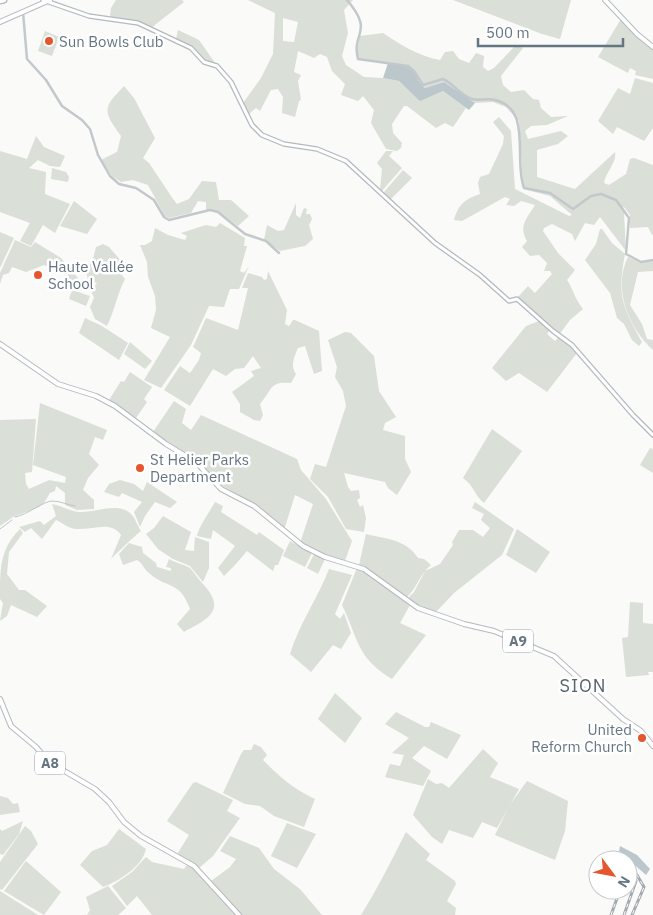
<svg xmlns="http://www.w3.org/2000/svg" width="653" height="915" font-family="'IBM Plex Sans',sans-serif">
<rect width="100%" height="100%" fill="#fafaf8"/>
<g fill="#dadfd7" fill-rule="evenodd">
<path d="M116,0H182L184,2L151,28L139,22L110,17L111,8Z"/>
<path d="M248,0H353L344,10L348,33L342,56L346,65L364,77L383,78L399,81L420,100L443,91L466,108L453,127L445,123L436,128L407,106H404L392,124L393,133L402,143L401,148L397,151L386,149L371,123L374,110L363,96L358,101L341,95L345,84L332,71L327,57L320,54L314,58L298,51L294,72L301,75L298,81L301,100L299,101L295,117L282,113L283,97L278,89L271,90L260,111L256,108L249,114L243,103L261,78L273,54L275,13ZM283,18L298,22L294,42L283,41Z"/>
<path d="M453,0H571L560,39L542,34Z"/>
<path d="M621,19L653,48V79L635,75L636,71L630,68L628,73L598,57Z"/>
<path d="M178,30L199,40L215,63L204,60L192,47L176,39Z"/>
<path d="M45,31L59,37L52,56L38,51Z"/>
<path d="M383,33C401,45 418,56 440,60L445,52L453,51L459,59L469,63L476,53L484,56L483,67L488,71L494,68L516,45L523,48L501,76L503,85L511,92L524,90L533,99L539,100L541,108L551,117L568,116L547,125L531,126L525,131L528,139L561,131L568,136L558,144L537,150V177L575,189L615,152C617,163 606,171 604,183L609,185L626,174L630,159L634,158L653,165V234L652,235L648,227L630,228V215L624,207L621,209L624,213L626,251L600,217L594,225L585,223L575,241L572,234L552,224L544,228L543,231L558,253L575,270L567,280C574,290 574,298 583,309L570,320L559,335L518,297L528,286L535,293L552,274L550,271H544L547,263L539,255L530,256L522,247L527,241C518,226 527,218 535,205L521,201L514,206L506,205L510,199L505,197L462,221L454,220C458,205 465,199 480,194L478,183L480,177L489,174L503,144L504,136L493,122L499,117L511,131L515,189L569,216L572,215L550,196L527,190L523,185L519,121L506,107L493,102L475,103L444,82L425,88C417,83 416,72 408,66L358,59L357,53L360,36Z"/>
<path d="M635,78L653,83V128L644,141L617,127L613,134L598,121L618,88L630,94Z"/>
<path d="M124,86L134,98L155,138L143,158L149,163L173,199L177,204L189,199L202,181L216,182L219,200H231L249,216L238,226L218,211L206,210V202L198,201L191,213L169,218L165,216L148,185L133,180L121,182L112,176L101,160L117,152L121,136C102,110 103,108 124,86Z"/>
<path d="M36,136L44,147L65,156L60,167L50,166L38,160L29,168L46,172L45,194L70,204L55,233L43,225L31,246L20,241L30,223L0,212V151L27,159Z"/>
<path d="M386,151H393L389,156L402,168L381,192L380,190L382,169L377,163Z"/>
<path d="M52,168L66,172L69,177L68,182L51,179Z"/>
<path d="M403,170L412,178L390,200L384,192Z"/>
<path d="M74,201L97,219L87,234L60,226Z"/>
<path d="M296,203V215L300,218L304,208L307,209L306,214H310L312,219L309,225L313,239L305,246L280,251L264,240L267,225L278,231L284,230Z"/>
<path d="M220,223L245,238L244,246H247L240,271L244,273L249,266L239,289H230L224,307L209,306L191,345L161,388L144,380L170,337L151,328L156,310L155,296L148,277L147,262L140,245H145L152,241L155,228L168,235L185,240L187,236L181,233L206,225L216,227Z"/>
<path d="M600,229H602L612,243L625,254C617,296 622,306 642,342L639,346L632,340L624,324L617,318L610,293L585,260L596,244Z"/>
<path d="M0,232L14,238L0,268Z"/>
<path d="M15,240L31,247L35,242L61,258L84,285L69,280L67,271L65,274L44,265L26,272L12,267L9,273L3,275L0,284V273Z"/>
<path d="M103,244L109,247L123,263L122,275L125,279C117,294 115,310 107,326L95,319L90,307L94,298L91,290L97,283L88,280L86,270L93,259L96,247Z"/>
<path d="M628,257L641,263L653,261V271L638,272L630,305L642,324L647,339L653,340V350C629,328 612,289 628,257Z"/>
<path d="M268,271L287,310L285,324L289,326L293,320H295L319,331L322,371L314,374L305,346L298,348C294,357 290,366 296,374L291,383C269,381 273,389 260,404L263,415L260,421L254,420L240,412V404L232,392L254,376L251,371L261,368L253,356L244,368L235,369L226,376L213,369L190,406L164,390L180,366L190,373L199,360L201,353L193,347L206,318L238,330L248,288H242L248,273L262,277L264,280L267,279Z"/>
<path d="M72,290L90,296L86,306L69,299Z"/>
<path d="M85,318L102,326L128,343L119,360L79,333Z"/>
<path d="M539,321L550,330L547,334L555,341L559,337L577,353L547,392L519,373L506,381L492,368L526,326Z"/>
<path d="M345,332L351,333L374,356L379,391L396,417L385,423L383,430L405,436V459L411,472L397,495L388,488L385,482L344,473L348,487L351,491L359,490L360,498L357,500L360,507L363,505L366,518L364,532L346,529L328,497L310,479L315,464L326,467L346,406L343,391L335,377L337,367L328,340Z"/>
<path d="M130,342L152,361L145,369L124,354Z"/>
<path d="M130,372L152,387L144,399L147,402L136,418L109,400L121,381L124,382Z"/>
<path d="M174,401L186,409L182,423L191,430L201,415L297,459L301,470L326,499L352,541L345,561L328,557L300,543L313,504L295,495L285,527L281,528L254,504L216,482L191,457L153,432Z"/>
<path d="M40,403L107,430L103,440L95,437L89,454L99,465L88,478L83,490L94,500V509L77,510L65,505V493L56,486L55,491L50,493L44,503L39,507L13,517L0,526V420L36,419L32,472L25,473L26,484L29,489L49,480L65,483L66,477L33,465Z"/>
<path d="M492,429L522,451L484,503C474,495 475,487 463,478Z"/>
<path d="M650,448L653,449V473L640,465Z"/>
<path d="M120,480L134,484L143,491L147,482L177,502L170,508L155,502L145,516L140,527L134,512L142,502L122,493L119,497L104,492L109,484Z"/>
<path d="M215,502L223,506L221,512L257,535L259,532L284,550L278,565H275L273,571L247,551L235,565L224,576L218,568L235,546L213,530L211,539L197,536C200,524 209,513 215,502Z"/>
<path d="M475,502L514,529L502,555L454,593L435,613L418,607L407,599L414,592L425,571L440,564L453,545L452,542L459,530H473L483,537L490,528L481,520L484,514L472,508Z"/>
<path d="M52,504C62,506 70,511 79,512C96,513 116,502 130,513C135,517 137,525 141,531C130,540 122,548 111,559L121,535C111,520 93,530 77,529C69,529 63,523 56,520L42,539L31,528L25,532L19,527L40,521L44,525L56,516Z"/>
<path d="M163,516L191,532L185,550L194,551L195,537L209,542V568L203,582L190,566L173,559L158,549L146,534L154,528Z"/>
<path d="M20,529L23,533L9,552L7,574L19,590H25L47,606L37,617L11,605L7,616L0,621L3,603L0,599C0,568 0,549 20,529Z"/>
<path d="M517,529L550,552L536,573L506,555Z"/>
<path d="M366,534C386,539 406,539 418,558L424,559L431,565C418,576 418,587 406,598L359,565Z"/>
<path d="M290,541L312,553L305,567L283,556Z"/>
<path d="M129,543L142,547L143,553L156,563L157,567L171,571V568L166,567L169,559C175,563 184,564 190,568C194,572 198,579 202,583C228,610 208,619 184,632L177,624L190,609C179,580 170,590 150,574C144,570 143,563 137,560L123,565L119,554Z"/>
<path d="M314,554L325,559L318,574L307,568Z"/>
<path d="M357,568L372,576L410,605L400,623L426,635L392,679C356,657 359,640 342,605Z"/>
<path d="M329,569L352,575L335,614L340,619L344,613L351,633L341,649L333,645L311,672L290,654C299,624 318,598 329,569Z"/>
<path d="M630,602L643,603V623L653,624V672H648L649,675L626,677L622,638L628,637Z"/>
<path d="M335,693L362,718L345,743L318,719Z"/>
<path d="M396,712L425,727H429L431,722L461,735L447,759L424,746L412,758L431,771L423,786L385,777L390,764L400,766L404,755L392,753L409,738L385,724Z"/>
<path d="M254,744L261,747L267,755L263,760C281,778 292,788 315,799L304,827L274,816L260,806L245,804L223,793L241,754L244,750H251Z"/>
<path d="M483,749L498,763L490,777L519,789L497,828L482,822L473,838L449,830L442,844L432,837L413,815L428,779L436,784L442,783L449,788Z"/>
<path d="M527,781L568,801L565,831L555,860L495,835L509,806Z"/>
<path d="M196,782L233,800L227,811L240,818L213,856L199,868L176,856L189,835L167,821L193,783Z"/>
<path d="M0,796L8,798L13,804L18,803L20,812L0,815Z"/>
<path d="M23,821L19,834L3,855L0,854V829L2,831Z"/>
<path d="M287,823L316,834L297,868L271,856Z"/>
<path d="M25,826L31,831L38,844L2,890L0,889V862Z"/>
<path d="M119,829L146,849C142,867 119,881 103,887L80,865L92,851L107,845Z"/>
<path d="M406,832L430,854L426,860L455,881L456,884L447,901L456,908L455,915H361C378,888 391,861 406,832Z"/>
<path d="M230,836L259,848L274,869L300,889L322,915H240L211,881L230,867L236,859L220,851Z"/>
<path d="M146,857L152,862L184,869L188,864L192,866L237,915H152L137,896L127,906L112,886L132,872Z"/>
<path d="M26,861L61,892L44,915L4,891Z"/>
<path d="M108,886L126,908L118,915H87L90,910L86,897Z"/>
<path d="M0,891L38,915H0Z"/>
</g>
<g fill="#bbc7cb">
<path d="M388,63C394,64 402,64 408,67C417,71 417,83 425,88L444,82L475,103L469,110L443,91L420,101L399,81L383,78Z"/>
<path d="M620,846L637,855L650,869L646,875L619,851Z"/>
</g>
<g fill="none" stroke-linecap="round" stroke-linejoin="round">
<g stroke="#bbc7cb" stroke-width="1">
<path d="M15,517C27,515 44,501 52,501C61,501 67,505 75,506"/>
<path d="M0,529L12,520"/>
</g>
<g stroke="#b3babf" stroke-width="5.5">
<path id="secondary" d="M43,0L89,16L138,23L191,48L204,62L217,66L231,82L252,125L262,135L284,144L317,149L346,161L435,243L480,275L509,301L517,299L553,331L572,345L633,415L653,435"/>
</g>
<g stroke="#b5babe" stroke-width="6">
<g id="primary">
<path d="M605,0L637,34L653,47"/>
<path d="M0,22L50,0"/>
<path d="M0,344L58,384L96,396L115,406L166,444L197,463L221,489L254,506L303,546L325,557L364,569L418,608L464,624L494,631L554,656L623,719L641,731L653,746"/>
<path d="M0,699L11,726L36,747L49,762L95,789L109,802L124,822L141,836L194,866L239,915"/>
</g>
</g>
<g stroke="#b4b9bd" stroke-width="7">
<path id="trunk" d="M0,1L4,0"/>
</g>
<g stroke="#c3c8cc" stroke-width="2.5">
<path d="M347,0C375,33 351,32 358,59L408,66L414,71L423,85L443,79C454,84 461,96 472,99C479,101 487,98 495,100C533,109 513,160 524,188L550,193L573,209L591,196L601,194L616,200L629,218L626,254L641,262L653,260"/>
<path d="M23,12L27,59L46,80L62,106L82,120L90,129L98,155L110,176L119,184L136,188L154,200L164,217L169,220L210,210L218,212L245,234L266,241L279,253"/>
</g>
<use href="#secondary" stroke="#fff" stroke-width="3"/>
<use href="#primary" stroke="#fff" stroke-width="4"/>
<use href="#trunk" stroke="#fff" stroke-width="4.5"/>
<g stroke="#a2aab0" stroke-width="3">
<g id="rail">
<path d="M628,874L637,875L644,887L632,915"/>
<path d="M611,915L620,890"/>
<path d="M624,915L636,881L629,876"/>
</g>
</g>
<use href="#rail" stroke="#fff" stroke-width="1" stroke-dasharray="4" stroke-linecap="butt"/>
</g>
<g fill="#e4572e" stroke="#fff" stroke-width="2">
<circle cx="49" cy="41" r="5"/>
<circle cx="38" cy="275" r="5"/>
<circle cx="140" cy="468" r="5"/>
<circle cx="642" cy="738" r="5"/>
</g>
<g text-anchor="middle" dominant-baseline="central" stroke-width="5" stroke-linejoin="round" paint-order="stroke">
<g fill="#fff" stroke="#939fa8" stroke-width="1">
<rect x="503" y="629.5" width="30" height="23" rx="4"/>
<rect x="35" y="751.5" width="30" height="23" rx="4"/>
</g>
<g font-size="14" font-weight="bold" fill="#657683">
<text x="518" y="641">A9</text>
<text x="50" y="763">A8</text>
</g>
<g font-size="15" fill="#657683" stroke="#fff" text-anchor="start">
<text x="59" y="41">Sun Bowls Club</text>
<text x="48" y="266">Haute Vallée<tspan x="48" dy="17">School</tspan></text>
<text x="150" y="459">St Helier Parks<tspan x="150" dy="17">Department</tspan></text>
<text x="632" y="729" text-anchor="end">United<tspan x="632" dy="17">Reform Church</tspan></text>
</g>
<g font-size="18" letter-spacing="1" fill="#57646e" stroke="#fff">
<text x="583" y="685">SION</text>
</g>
</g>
<g transform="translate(613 875) rotate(122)"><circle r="24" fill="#ffffff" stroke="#c1c8cd"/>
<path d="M0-4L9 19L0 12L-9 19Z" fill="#e4572e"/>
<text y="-8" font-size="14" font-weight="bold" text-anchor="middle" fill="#657683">N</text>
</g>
<path d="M478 38v8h145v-8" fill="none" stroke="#657683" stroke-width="2.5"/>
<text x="486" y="38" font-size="15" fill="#657683" stroke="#ffffff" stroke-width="4" paint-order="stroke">500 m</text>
</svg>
